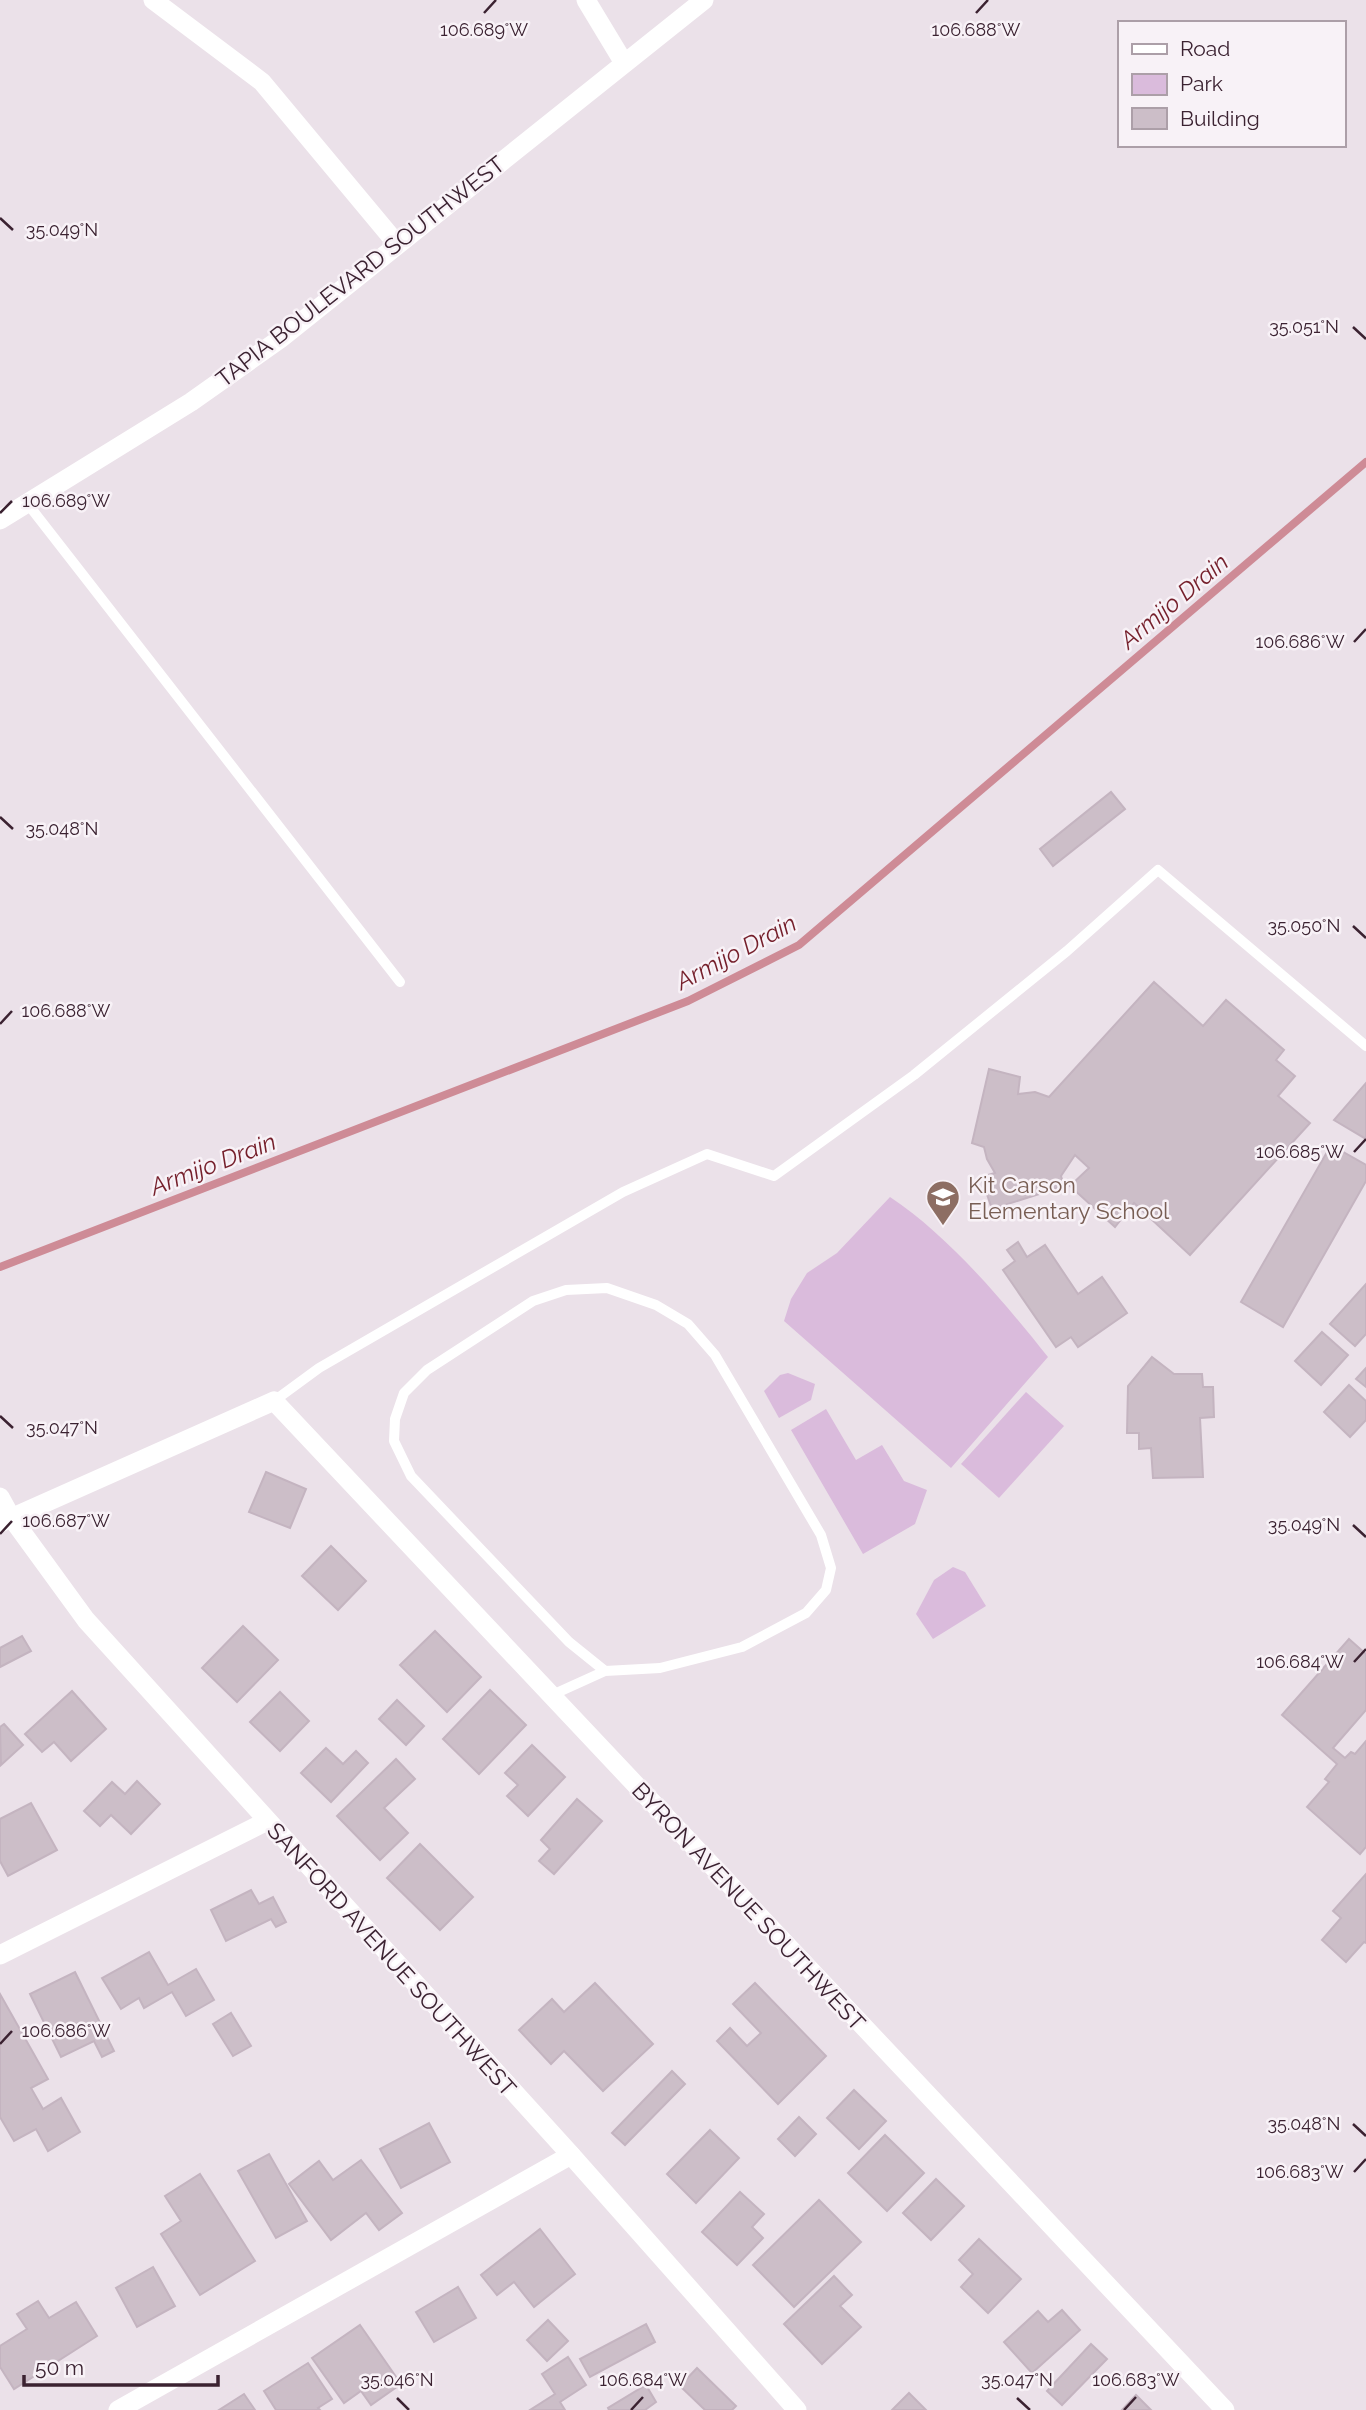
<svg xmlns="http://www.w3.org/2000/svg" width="1366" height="2410" font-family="Raleway,sans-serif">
<rect width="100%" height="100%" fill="#ebe1e9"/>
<g fill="#dabbdc">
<path d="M890,1197C949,1236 1004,1302 1048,1357L951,1468L784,1321L791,1299L807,1273L837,1253Z"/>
<path d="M788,1373L815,1384L811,1400L779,1418L764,1391L780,1375Z"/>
<path d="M1026,1392L1064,1426L999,1498L961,1464Z"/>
<path d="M826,1409L856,1460L882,1445L904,1481L927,1490L915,1524L863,1554L791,1430Z"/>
<path d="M953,1567L965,1572L986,1606L933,1639L916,1614L934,1580Z"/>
</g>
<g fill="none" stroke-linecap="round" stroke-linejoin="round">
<path stroke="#ce8b96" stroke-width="8" d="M0,1267L688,1001L799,945L1366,462"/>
</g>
<g fill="#ccbec8" stroke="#c4b4c0" stroke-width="2">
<path d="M1111,792L1125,809L1053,866L1040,849Z"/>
<path d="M1154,982L1203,1026L1226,1000L1284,1050L1276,1060L1295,1076L1278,1096L1310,1123L1190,1255L1134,1203L1115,1227L1070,1186L1089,1168L1075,1155L1061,1176L1064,1186L992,1209L981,1177L995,1173L987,1159L984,1147L972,1143L989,1069L1020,1077L1018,1094L1035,1092L1049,1097Z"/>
<path d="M1366,1083V1139L1334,1120Z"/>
<path d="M1331,1145L1366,1165V1181L1283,1327L1241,1302Z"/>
<path d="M1018,1242L1027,1257L1045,1245L1078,1294L1102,1277L1127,1313L1078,1347L1071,1337L1056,1347L1003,1270L1015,1261L1007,1250Z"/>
<path d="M1366,1284V1334L1355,1346L1330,1324Z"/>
<path d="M1322,1332L1348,1355L1321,1385L1295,1361Z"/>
<path d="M1152,1357L1174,1374H1202L1203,1387H1213L1214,1417L1200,1418L1203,1477L1153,1478L1151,1448L1139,1449V1433H1127L1128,1386Z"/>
<path d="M1366,1368V1387L1356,1379Z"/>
<path d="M1349,1385L1366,1401V1420L1350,1437L1324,1412Z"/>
<path d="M266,1472L306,1489L290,1528L249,1512Z"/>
<path d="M331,1546L366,1581L338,1610L302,1576Z"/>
<path d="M243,1626L278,1660L237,1702L202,1668Z"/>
<path d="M435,1631L481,1677L447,1712L400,1665Z"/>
<path d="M22,1636L31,1651L0,1667V1648Z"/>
<path d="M1349,1639L1366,1654V1710L1333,1748L1345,1758L1351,1752L1355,1754L1366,1741V1847L1360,1854L1307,1807L1329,1782L1325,1779L1337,1764L1282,1715Z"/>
<path d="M490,1690L526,1725L479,1774L443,1739Z"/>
<path d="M72,1691L106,1729L71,1761L54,1742L42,1752L25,1734Z"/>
<path d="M280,1692L309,1721L280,1751L250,1722Z"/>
<path d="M397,1700L424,1726L406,1745L379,1719Z"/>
<path d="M4,1724L23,1745L1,1765L0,1727Z"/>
<path d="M532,1745L565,1777L528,1816L507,1796L518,1785L505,1773Z"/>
<path d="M326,1748L343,1764L356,1751L368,1763L331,1802L301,1773Z"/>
<path d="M396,1759L415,1779L384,1808L408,1833L380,1860L337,1816Z"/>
<path d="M137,1781L160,1804L131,1834L111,1815L100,1826L84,1811L112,1782L125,1794Z"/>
<path d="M577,1799L602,1821L554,1874L539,1861L550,1849L541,1840Z"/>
<path d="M31,1803L57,1850L8,1876L0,1861V1819Z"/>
<path d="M420,1844L473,1897L440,1930L387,1878Z"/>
<path d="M1366,1874V1943L1364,1942L1346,1962L1322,1940L1341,1918L1333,1911Z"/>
<path d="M251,1890L259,1904L273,1897L286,1922L276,1927L271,1919L226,1941L211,1910Z"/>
<path d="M149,1952L168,1985L196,1969L214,2000L186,2016L172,1992L144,2008L139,1998L121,2009L102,1978Z"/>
<path d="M75,1972L114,2051L102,2057L94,2041L61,2057L30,1994Z"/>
<path d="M595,1983L653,2044L603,2091L564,2051L551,2064L519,2030L552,1999L564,2012Z"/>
<path d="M755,1983L826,2056L778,2104L717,2041L730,2028L747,2046L761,2033L733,2004Z"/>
<path d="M0,1994L48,2079L31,2088L43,2109L61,2098L80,2132L48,2151L36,2129L14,2141L0,2117Z"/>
<path d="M231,2013L251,2046L233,2056L213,2024Z"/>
<path d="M672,2071L685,2084L625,2145L612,2133Z"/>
<path d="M854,2090L886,2121L859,2149L827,2118Z"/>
<path d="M799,2117L816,2134L795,2156L778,2139Z"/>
<path d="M429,2123L450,2162L401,2188L380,2149Z"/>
<path d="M710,2130L739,2158L696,2203L667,2174Z"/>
<path d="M885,2135L924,2173L887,2211L848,2173Z"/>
<path d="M269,2154L307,2221L276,2238L238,2171Z"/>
<path d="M361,2160L402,2213L379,2230L366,2213L331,2240L289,2184L319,2161L333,2180Z"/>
<path d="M200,2174L255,2261L200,2295L161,2234L181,2221L165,2196Z"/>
<path d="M936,2179L964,2206L931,2240L903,2213Z"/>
<path d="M740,2192L764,2214L752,2227L763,2238L737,2265L702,2232Z"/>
<path d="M819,2200L861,2242L794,2307L753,2265Z"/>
<path d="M540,2229L575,2274L534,2307L514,2282L497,2295L481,2275Z"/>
<path d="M979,2239L1021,2279L988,2313L961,2287L973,2274L959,2260Z"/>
<path d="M153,2267L175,2306L137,2327L116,2288Z"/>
<path d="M834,2276L852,2295L840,2306L861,2327L822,2364L784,2324Z"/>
<path d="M458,2287L476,2318L434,2342L416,2312Z"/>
<path d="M38,2301L49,2318L76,2302L97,2336L14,2389L0,2367V2346L27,2329L17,2314Z"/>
<path d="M1062,2310L1080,2330L1032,2373L1004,2342L1038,2311L1048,2322Z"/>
<path d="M548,2320L568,2341L547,2361L527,2340Z"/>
<path d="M646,2324L655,2342L590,2377L580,2359Z"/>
<path d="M360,2325L401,2384L371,2405L361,2391L344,2403L312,2358Z"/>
<path d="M1091,2344L1107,2359L1062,2405L1047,2391Z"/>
<path d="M568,2357L586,2385L560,2402L565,2410H530L555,2394L542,2374Z"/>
<path d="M308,2363L332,2399L318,2408L320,2410H276L264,2391Z"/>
<path d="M697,2368L736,2406L732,2410H705L680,2386Z"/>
<path d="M646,2385L656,2402L645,2410H609L608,2408Z"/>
<path d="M909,2393L926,2410H892Z"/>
<path d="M244,2394L255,2410H219Z"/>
<path d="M1136,2395L1151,2410H1122Z"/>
</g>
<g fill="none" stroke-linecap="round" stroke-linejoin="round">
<g stroke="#fff" stroke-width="10">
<path d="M27,503L400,982"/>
<path d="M274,1401L319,1368L623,1192L707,1154L774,1176L914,1075L1067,951L1158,870L1366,1046"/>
<path d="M552,1695L605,1671L660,1668L742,1647L806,1613L826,1590L831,1568L821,1535L715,1355L688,1324L656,1305L607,1288L566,1290L533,1301L427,1370L404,1393L395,1419L394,1441L411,1476L569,1642L605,1671"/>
</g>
<g stroke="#fff" stroke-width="19">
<path d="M153,0L262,82L397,244"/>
<path d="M586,0L624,63"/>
<path d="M0,1497L11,1517L86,1620L571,2155L797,2410"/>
<path d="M0,1523L274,1401L1225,2410"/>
<path d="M0,1955L267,1821"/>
<path d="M118,2410L571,2155"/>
</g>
<path stroke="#fff" stroke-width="19" d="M0,520L191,402L280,339L704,0"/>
</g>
<path fill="none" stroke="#3b2231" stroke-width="2.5" d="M484,13L496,0M976,13L988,0M0,218L13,230M1353,327L1366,339M0,513L12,501M1354,642L1366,629M0,817L13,829M1353,926L1366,938M0,1024L12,1011M1354,1152L1366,1139M0,1416L13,1428M1353,1525L1366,1537M0,1534L12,1521M1354,1662L1366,1649M0,2044L12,2031M1353,2124L1366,2136M1354,2172L1366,2159M397,2398L409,2410M1017,2398L1030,2410M631,2410L643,2397M1124,2410L1136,2397"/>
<defs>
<g id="school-pin" transform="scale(1.75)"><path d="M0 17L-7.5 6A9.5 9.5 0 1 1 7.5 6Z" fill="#8d6e63" stroke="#f8f2f7"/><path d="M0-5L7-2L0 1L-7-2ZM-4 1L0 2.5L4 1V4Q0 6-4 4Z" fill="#fff"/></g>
</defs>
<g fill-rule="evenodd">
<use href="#school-pin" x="943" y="1197"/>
</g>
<g text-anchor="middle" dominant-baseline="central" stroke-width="5" stroke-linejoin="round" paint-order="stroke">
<g font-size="23" fill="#3b2231" stroke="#f8f2f7">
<text transform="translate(360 271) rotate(-38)">TAPIA BOULEVARD SOUTHWEST</text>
<text transform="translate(749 1906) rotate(47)">BYRON AVENUE SOUTHWEST</text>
<text transform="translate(392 1959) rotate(48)">SANFORD AVENUE SOUTHWEST</text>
</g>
<g font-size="23" fill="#785e54" stroke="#f8f2f7" text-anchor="start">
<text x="968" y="1184">Kit Carson<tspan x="968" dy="26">Elementary School</tspan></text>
</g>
<g font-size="24" font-style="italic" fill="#751f2b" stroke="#f8f2f7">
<text transform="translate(1174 601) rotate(-40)">Armijo Drain</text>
<text transform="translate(736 952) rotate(-28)">Armijo Drain</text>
<text transform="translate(213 1164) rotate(-21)">Armijo Drain</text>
</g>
</g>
<g font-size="18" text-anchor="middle" fill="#3b2231" stroke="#f8f2f7" stroke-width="5" stroke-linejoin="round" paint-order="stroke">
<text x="484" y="36">106.689°W</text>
<text x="976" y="36">106.688°W</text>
<text x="62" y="236">35.049°N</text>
<text x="1304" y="333">35.051°N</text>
<text x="66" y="507">106.689°W</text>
<text x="1300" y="648">106.686°W</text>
<text x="62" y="835">35.048°N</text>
<text x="1304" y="932">35.050°N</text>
<text x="66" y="1017">106.688°W</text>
<text x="1300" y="1158">106.685°W</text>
<text x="62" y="1434">35.047°N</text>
<text x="66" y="1527">106.687°W</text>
<text x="1304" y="1531">35.049°N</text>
<text x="1300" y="1668">106.684°W</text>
<text x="66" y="2037">106.686°W</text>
<text x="1304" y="2130">35.048°N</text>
<text x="1300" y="2178">106.683°W</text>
<text x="643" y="2386">106.684°W</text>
<text x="1136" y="2386">106.683°W</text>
<text x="397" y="2386">35.046°N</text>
<text x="1017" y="2386">35.047°N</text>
</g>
<rect x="1118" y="21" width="228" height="126" fill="#f8f2f7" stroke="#ac9fa8" stroke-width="2"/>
<rect x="1132" y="44" width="35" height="10" fill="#ffffff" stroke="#ac9fa8" stroke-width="2"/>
<text x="1180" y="56" font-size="21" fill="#3b2231">Road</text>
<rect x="1132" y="74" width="35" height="21" fill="#dabbdc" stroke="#ac9fa8" stroke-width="2"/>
<text x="1180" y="91" font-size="21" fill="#3b2231">Park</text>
<rect x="1132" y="108" width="35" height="21" fill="#ccbec8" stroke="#ac9fa8" stroke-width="2"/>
<text x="1180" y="126" font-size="21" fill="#3b2231">Building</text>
<path d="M24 2375v10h194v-10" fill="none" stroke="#3b2231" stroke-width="3.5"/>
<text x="35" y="2375" font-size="21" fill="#3b2231" stroke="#f8f2f7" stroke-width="5" paint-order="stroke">50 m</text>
</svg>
